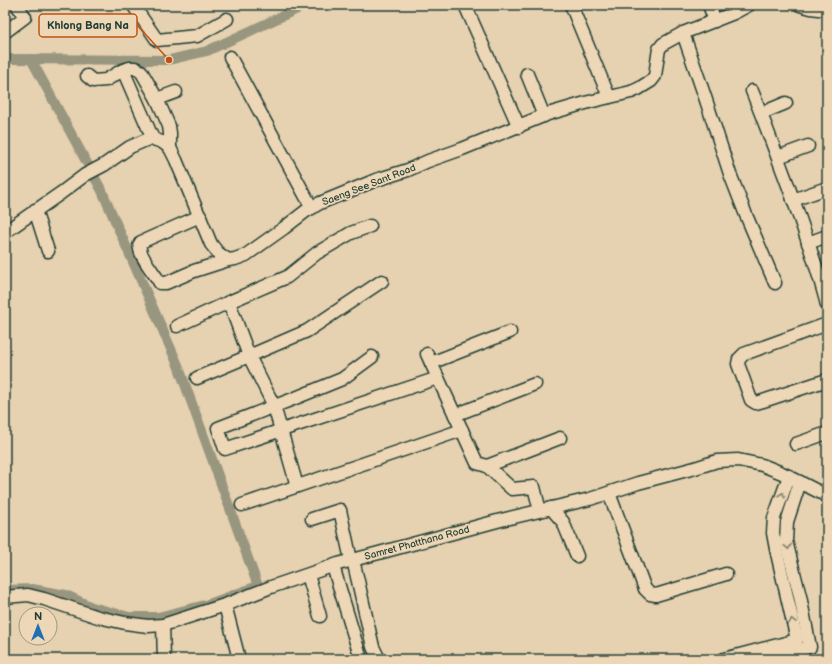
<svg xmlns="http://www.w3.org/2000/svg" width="832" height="664" font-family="'Balsamiq Sans',sans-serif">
<rect width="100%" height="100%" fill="#e6d1b1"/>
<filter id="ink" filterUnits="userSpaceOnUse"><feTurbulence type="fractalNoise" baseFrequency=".025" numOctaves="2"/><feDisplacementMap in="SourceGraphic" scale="8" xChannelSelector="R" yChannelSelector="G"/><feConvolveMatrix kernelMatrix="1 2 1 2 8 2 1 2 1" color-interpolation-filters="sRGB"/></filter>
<g filter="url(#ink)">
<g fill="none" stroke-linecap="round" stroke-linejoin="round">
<g stroke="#98967f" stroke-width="10">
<path d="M5,59L169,60L207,51L306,5"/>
<path d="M5,590L32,589L66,595L92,607L129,617H158L209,604L258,586L178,365L102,191L31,59"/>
</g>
<g stroke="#1f3d34" stroke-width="15">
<g id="minor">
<path d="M133,5L157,40L197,36L227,19"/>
<path d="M465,5L519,127"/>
<path d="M571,5L609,97"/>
<path d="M709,5L715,21"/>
<path d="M800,5L811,8L827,10"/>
<path d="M5,32L25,17L17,5"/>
<path d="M683,33L706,100L730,174L746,215L775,283"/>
<path d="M230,57L312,208"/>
<path d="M123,70L153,139"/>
<path d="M527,74L544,116"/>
<path d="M87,76L93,81L106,80L121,71L129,68H135L141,71L157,99L169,126L170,133V148"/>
<path d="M752,91C765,123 777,156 789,188C803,227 817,265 827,305"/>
<path d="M157,99L176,92"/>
<path d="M762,113L786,103"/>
<path d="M778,157L808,146"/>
<path d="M793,200L824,189"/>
<path d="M35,210L48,251"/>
<path d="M200,216L141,242C139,245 139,245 140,249C141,258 155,274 160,283H166L194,271L228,260"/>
<path d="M5,232L61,193L85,175L104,165L130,147L146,140L153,139L162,142L170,148L176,160L211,244L218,253L228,260L235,259L246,255L284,228L306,211L320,203L376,180L408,170L428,161L462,149L548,114L589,102L631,92L638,89L651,81L655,76L658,55L659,49L663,44L683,33L734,13L749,5"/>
<path d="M808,243L827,236"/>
<path d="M827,324L744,354L739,359L738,364L751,400L756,403L763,401L827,380"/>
<path d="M177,326L229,302"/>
<path d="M427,354L477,463L487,466L512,489L534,487L540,511"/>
<path d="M372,357L342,379L293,399L218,428L225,449L438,378"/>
<path d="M431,363L510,332"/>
<path d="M197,378L249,356L307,331L382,281"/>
<path d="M455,415L535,384"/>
<path d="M796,444L827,433"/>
<path d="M487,466L560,438"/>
<path d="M297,486L274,406L249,356L229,302L287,277L317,253L351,233L370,226"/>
<path d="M609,493L645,589L650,594L656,595L726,574"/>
<path d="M242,505L462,430"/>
<path d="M551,508L563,522L577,556"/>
<path d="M312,519L340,510L351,560"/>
<path d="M353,560L358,581L373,647L379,659"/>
<path d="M333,566L361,659"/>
<path d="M308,575L320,616"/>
<path d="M5,597L28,595L44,599L98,617L125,623L148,626L163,625L225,605L271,587L338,564L501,520L590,499L638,483L695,468L717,461L738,460L762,465L782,473L827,496"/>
<path d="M225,605L239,659"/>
<path d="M163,625L164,659"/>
<path d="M724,659L797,640L776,549L773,533L774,518L789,476"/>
<path d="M766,659L810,647L800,596L786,541L787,522L800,482"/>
</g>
</g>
<use href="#minor" stroke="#eed7b6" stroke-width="12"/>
</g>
<defs><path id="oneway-chevron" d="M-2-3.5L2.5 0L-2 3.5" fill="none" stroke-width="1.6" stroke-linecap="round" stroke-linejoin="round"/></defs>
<g stroke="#7c826e">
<use href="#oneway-chevron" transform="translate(782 495) rotate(-71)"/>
<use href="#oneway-chevron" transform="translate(788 547) rotate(79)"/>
<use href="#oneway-chevron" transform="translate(792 621) rotate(-103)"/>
</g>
</g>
<g text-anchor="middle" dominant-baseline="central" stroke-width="3.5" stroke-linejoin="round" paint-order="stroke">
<g font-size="10" fill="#1f3d34" stroke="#eed7b6">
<text transform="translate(369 185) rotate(-21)">Saeng See Sant Road</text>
<text transform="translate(417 543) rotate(-15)">Samret Phatthana Road</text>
</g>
</g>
<path fill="none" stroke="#c05314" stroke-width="1.5" d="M169 60L137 25"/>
<circle fill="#c05314" stroke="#eed7b6" stroke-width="1.5" cx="169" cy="60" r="4"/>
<rect fill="#eed7b6" stroke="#c05314" stroke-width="1.5" x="39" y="14" width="98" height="23" rx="4"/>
<g font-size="11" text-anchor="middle" font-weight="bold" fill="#1f3d34">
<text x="88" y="29">Khlong Bang Na</text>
</g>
<rect width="832" height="664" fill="none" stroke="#eed7b6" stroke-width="20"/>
<rect x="10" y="10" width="812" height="644" fill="none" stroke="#1f3d34" stroke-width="1.5" filter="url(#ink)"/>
<g transform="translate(38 626)"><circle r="19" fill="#eed7b6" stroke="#9b9982"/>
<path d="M0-3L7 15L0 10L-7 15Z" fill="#1f6fb2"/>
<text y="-6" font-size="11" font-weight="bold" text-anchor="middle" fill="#1f3d34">N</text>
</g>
</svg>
